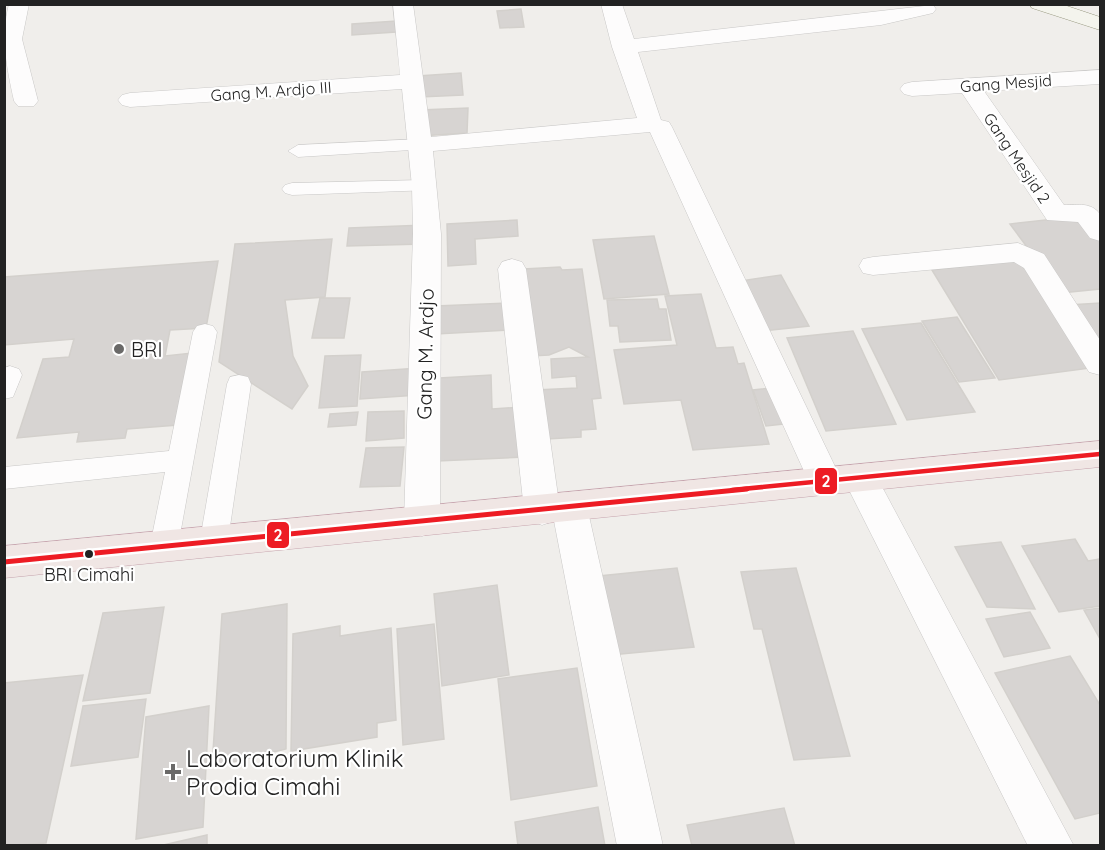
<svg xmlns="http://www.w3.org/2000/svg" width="1105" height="850" font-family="Quicksand,sans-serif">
<rect width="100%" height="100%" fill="#f0eeeb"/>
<g fill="#d7d4d2" stroke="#d3d0cc" stroke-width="1.5">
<path d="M521,9L524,27L500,28L497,11Z"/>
<path d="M396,21V32L352,35V24Z"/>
<path d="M461,73L463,95L420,97L418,76Z"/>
<path d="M468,108L467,133L419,136L420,110Z"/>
<path d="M1082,216L1100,238V289L1061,293L1010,224Z"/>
<path d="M517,220L518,236L475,239L476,264L448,266L447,224Z"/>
<path d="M425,225L423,244L347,246L349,228Z"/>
<path d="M654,236L669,294L604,299L593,240Z"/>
<path d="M332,239L325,297L285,300L293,356L308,386L292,409L219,362L235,244Z"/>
<path d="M1021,260L1098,367L999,380L932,270Z"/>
<path d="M218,261L206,328L170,330L165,356L192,353L178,425L127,429L125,438L77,442L79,432L17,438L43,359L69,357L74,339L4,345V277Z"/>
<path d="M560,267L562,270L582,269L601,398L592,399L596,429L581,430V437L547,439L536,390L577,388L576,376L552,378L551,359L588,357L569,347L549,355L531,356L524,269Z"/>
<path d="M781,275L809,326L762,331L740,281Z"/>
<path d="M701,294L716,348L733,347L738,364L744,363L769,444L693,450L681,400L624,404L614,350L677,345L665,296Z"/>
<path d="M320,298H350L344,338H312Z"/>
<path d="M657,299L659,309H666L671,340L620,342L618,326H610L607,300Z"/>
<path d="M508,303L509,330L436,334V306Z"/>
<path d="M1100,303V352L1069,305Z"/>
<path d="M957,317L995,378L959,382L922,321Z"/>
<path d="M921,323L975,412L907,420L862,329Z"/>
<path d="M853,331L896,424L826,431L787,338Z"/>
<path d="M361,355L357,406L319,408L325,356Z"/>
<path d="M419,368L418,395L360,399L362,372Z"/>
<path d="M491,375L492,409L521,407L524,457L438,461L440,378Z"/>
<path d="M779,387L792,423L766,426L753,390Z"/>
<path d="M404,411V438L366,441L368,412Z"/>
<path d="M358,412L356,425L328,427L330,414Z"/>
<path d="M404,447L400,486L360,487L366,448Z"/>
<path d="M1075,539L1088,561L1100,559V606L1059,612L1022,546Z"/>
<path d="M1001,542L1035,609L987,607L955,547Z"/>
<path d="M677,568L694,647L611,655L599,576Z"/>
<path d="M796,568L850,756L794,760L762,629H754L741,572Z"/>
<path d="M497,585L509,675L442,686L434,594Z"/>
<path d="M287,604L286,749L212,767L222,614Z"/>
<path d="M164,607L150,693L83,701L103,613Z"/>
<path d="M1100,608V639L1084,610Z"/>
<path d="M1030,612L1050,648L1004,657L986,619Z"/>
<path d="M434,624L444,739L403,745L397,629Z"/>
<path d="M340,626V636L391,628L396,720L377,723V737L291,751L293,634Z"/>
<path d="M1070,656L1100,705V813L1075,819L995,673Z"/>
<path d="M577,668L597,786L511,800L498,679Z"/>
<path d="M83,675L46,843L4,846V683Z"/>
<path d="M146,699L138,757L71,766L83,706Z"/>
<path d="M209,706L203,827L136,839L146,717Z"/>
<path d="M598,807L605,846H518L515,822Z"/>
<path d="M784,808L795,846H692L687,825Z"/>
<path d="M207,835V846H159Z"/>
</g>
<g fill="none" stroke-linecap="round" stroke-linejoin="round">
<g stroke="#c9c8c7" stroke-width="1">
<g id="service">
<path d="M420,139L430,145L427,149L298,157L288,151L298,145Z"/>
<path d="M425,180L432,182L435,186L432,190L292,195L285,193L282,189L285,185L292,183Z"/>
<path d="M205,324L213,326L217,332L178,546L174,555L164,558L154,555L150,546L165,472L4,489V467L169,451L193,332L197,326Z"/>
<path d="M10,366L19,369L22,375L13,397L4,399V368Z"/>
<path d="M239,375L248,377L251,384L228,540L224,549L214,552L204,549L200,540L227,384L230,377Z"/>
</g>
</g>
<g stroke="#c9c8c7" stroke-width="1">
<g id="minor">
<path d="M9,4H29L22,39L38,101L34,106H18L14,101C7,68 0,38 9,4Z"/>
<path d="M393,4H413L431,137L637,118L612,47L601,4H622L634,39L933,5L936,9L933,13L881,25L638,52L661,120L669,122L672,127L842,481L837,491L825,495L813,491L650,132L433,151L441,234L440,521L435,532L422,536L409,532L404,521L413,234L412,186L402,89L130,107L122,105L118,100L122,95L130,93L400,75Z"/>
<path d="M1100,70V84L984,91L1064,205C1078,205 1091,202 1100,214V241L1090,238L1078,222L1047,220L962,93L912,96L904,94L900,89L904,84L912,82Z"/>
<path d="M1018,243L1044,254L1100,340V375L1089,372L1024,268L1014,262L873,275L863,273L859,266L863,259L873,257Z"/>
<path d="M512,259L522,262L526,269L558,496L569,492L582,497L587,507L663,846H617L554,521L542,525L529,520L524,510L498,269L502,262Z"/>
<path d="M860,464L872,468L1074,846H1028L843,478L848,468Z"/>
</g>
</g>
<g stroke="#999a82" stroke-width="1">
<path id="secondary" d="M1029,4H1061L1100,17V30L1032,8Z"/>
</g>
<g stroke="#c5a2ac" stroke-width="1">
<path id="trunk" d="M1100,441V467L4,578V546Z"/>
</g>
<use href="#service" fill="#fdfcfc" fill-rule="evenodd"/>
<use href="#minor" fill="#fdfcfc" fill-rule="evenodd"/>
<use href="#secondary" fill="#f4f4ed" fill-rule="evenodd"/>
<use href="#trunk" fill="#f0e6e4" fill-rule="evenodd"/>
<g stroke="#fff" stroke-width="9">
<path id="bus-1-far1" d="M732,490L1100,454"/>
</g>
<g stroke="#fff" stroke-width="10">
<path id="bus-1" d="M4,562L747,489"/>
</g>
<use href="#bus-1-far1" stroke="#ed1c24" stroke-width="4.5"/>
<use href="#bus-1" stroke="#ed1c24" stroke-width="5"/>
</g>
<g fill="#6a6968" stroke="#fff" stroke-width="2">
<circle cx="119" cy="349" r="6"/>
<path d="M170 763h6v6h6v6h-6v6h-6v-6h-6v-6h6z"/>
</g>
<circle fill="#222" stroke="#fff" stroke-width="2" cx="89" cy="554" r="5"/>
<g text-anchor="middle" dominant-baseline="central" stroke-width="4.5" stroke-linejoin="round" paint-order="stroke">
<g font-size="16" fill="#222" stroke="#fff">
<text transform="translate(1006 83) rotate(-4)">Gang Mesjid</text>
<text transform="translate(271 91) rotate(-4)">Gang M. Ardjo III</text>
<text transform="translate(1017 158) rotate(56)">Gang Mesjid 2</text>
</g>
<g font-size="18" fill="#222" stroke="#fff">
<text x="89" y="574">BRI Cimahi</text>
</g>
<g font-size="20" fill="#222" stroke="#fff" text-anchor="start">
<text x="131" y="349">BRI</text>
</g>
<g font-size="20" fill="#222" stroke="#fff">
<text transform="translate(425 354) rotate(-89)">Gang M. Ardjo</text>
</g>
<g font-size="24" fill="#222" stroke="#fff" text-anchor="start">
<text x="186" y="758">Laboratorium Klinik<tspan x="186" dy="28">Prodia Cimahi</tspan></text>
</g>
</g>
<g stroke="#fff" stroke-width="2">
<rect x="814" y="467" width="24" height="28" rx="6" fill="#ed1c24"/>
<rect x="266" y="521" width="24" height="28" rx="6" fill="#ed1c24"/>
</g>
<g font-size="16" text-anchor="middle" font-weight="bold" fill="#fff">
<text x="826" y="487">2</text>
<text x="278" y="541">2</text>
</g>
<rect width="1105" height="850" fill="none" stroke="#222222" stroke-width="12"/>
</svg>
